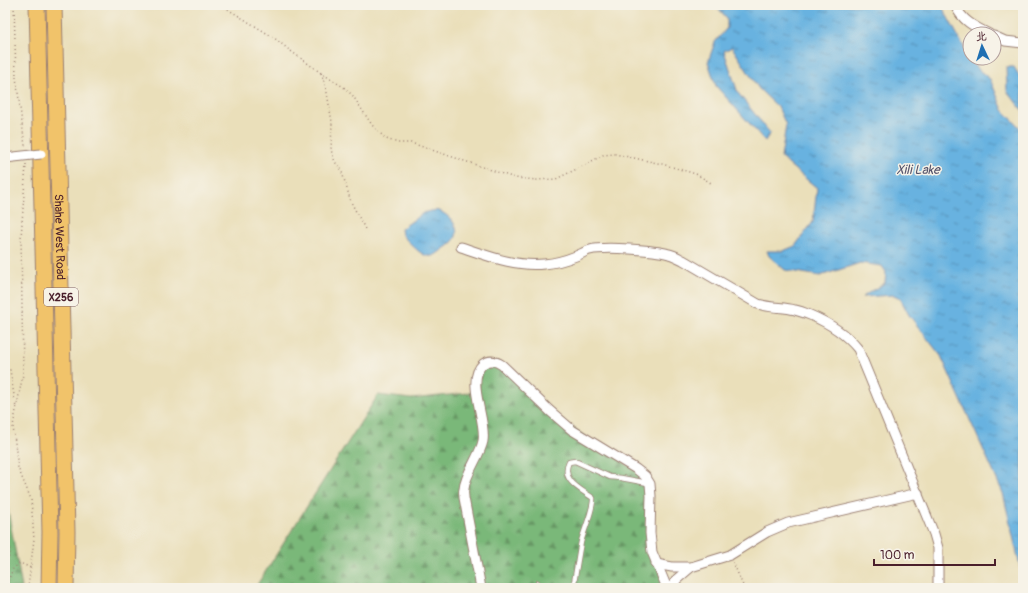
<svg xmlns="http://www.w3.org/2000/svg" width="1028" height="593" font-family="Pangolin,'LXGW WenKai TC',sans-serif">
<defs>
<pattern id="forest-firs" width="22" height="20" patternUnits="userSpaceOnUse"><rect width="22" height="20" fill="#7ab879"/><path d="M5 1l3.5 6h-7zM16 11l3.5 6h-7z" fill="#669563"/></pattern>
<pattern id="water-ripples" width="26" height="14" patternUnits="userSpaceOnUse"><rect width="26" height="14" fill="#67b2e0"/><path d="M2 4q2-2 4 0t4 0M15 11q2-2 4 0t4 0" fill="none" stroke="#5790b6"/></pattern>
</defs>
<rect width="100%" height="100%" fill="#f7f3e8"/>
<filter id="ink" filterUnits="userSpaceOnUse"><feTurbulence type="fractalNoise" baseFrequency=".025" numOctaves="2"/><feDisplacementMap in="SourceGraphic" scale="8" xChannelSelector="R" yChannelSelector="G"/><feConvolveMatrix kernelMatrix="1 2 1 2 8 2 1 2 1" color-interpolation-filters="sRGB"/></filter>
<filter id="wash" filterUnits="userSpaceOnUse"><feTurbulence type="fractalNoise" baseFrequency=".012" numOctaves="4" result="noise"/><feDisplacementMap in="SourceGraphic" scale="16" xChannelSelector="R" yChannelSelector="G"/><feGaussianBlur stdDeviation="0.9" result="paint"/><feColorMatrix in="noise" values="0 0 0 0 0 0 0 0 0 0 0 0 0 0 0 0 0 1.4 0 .05"/><feComposite in="paint" operator="in"/></filter>
<g filter="url(#wash)">
<rect width="100%" height="100%" fill="#eadfba"/>
<g fill="url(#forest-firs)" stroke="#626c52">
<path d="M495,363L549,412L635,470L648,484V533L665,588H255L378,395L411,399L478,392L481,368Z"/>
<path d="M5,494L22,588H5Z"/>
</g>
<g fill="url(#water-ripples)" stroke="#586886">
<path d="M715,5H941L975,67L990,79L1003,110L1023,131V579L1003,493L941,356L909,315L900,298L894,295L862,297L885,283L886,272L882,266L860,263L820,276L785,270L769,256L767,251H783L795,246L813,222L817,188L781,158L786,125L778,107L759,89L732,47L724,51L738,93L770,133L765,141L716,86L708,62L715,42L727,28V18Z"/>
<path d="M1006,67H1014L1023,82V111L1007,91Z"/>
<path d="M430,211C433,211 437,210 439,211C450,215 462,229 454,240C451,244 446,247 442,250C438,253 434,257 428,256C420,255 408,241 402,235L401,229L423,213Z"/>
</g>
</g>
<g filter="url(#ink)">
<g fill="none" stroke-linecap="round" stroke-linejoin="round">
<g stroke="#9a7f72" stroke-width="6">
<g id="service">
<path d="M538,583L539,588"/>
<path d="M573,588C576,573 578,557 581,542C584,530 594,508 593,498C580,489 560,480 569,462L575,461L610,477L621,478L648,483"/>
</g>
</g>
<g stroke="#9a7f72" stroke-width="11">
<g id="minor">
<path d="M955,5C962,21 975,27 989,34"/>
<path d="M994,36L1005,41L1023,43"/>
<path d="M461,247C488,256 515,267 544,264C555,263 566,260 576,256C581,254 586,251 590,250C604,246 655,250 669,254C674,255 679,258 683,260L758,304C771,308 783,307 795,310C800,311 805,313 810,315C829,323 845,333 858,349L934,534L938,548V588"/>
<path d="M656,564L672,567H691L730,555L767,532L788,523L918,493"/>
<path d="M481,588L464,498C464,495 463,492 464,489C465,474 480,456 483,441C487,420 465,380 483,364C490,359 496,361 502,365L550,411L572,430L636,469L645,476L650,484L651,496L650,533L652,552L667,588"/>
<path d="M671,588L677,579L691,567"/>
</g>
</g>
<g stroke="#9a7f72" stroke-width="17">
<g id="primary">
<path d="M37,5L50,532L49,588"/>
<path id="s1" d="M54,5L67,532L66,588"/>
</g>
</g>
<g stroke="#9a7f72" stroke-width="1.5" stroke-dasharray="1 3" stroke-linecap="butt">
<path d="M14,5L16,77L25,146"/>
<path d="M221,5L273,37L288,49L321,73L345,88L353,96L372,125L386,139L398,143H411L515,178L537,180L556,179L581,167L603,155L615,154L662,164L696,174L711,183"/>
<path d="M321,73L326,87L332,122L331,150L335,162L341,169L351,202L365,229"/>
<path d="M26,164L21,238L23,374L13,426L18,468L31,499L34,539L28,588"/>
<path d="M5,279L8,317L5,336"/>
<path d="M5,377L10,370L16,408"/>
<path d="M5,550L9,544L10,554L5,570"/>
<path d="M733,562L744,588"/>
<path d="M5,588L13,569L20,563L31,568"/>
</g>
<use href="#service" stroke="#fff" stroke-width="4.5"/>
<use href="#minor" stroke="#fff" stroke-width="9"/>
<use href="#primary" stroke="#f1c36a" stroke-width="15"/>
<g stroke="#9a7f72" stroke-width="11" stroke-linecap="butt">
<path id="minor-bridge" d="M5,158L41,154"/>
</g>
<use href="#minor-bridge" stroke="#fff" stroke-width="9"/>
</g>
</g>
<g text-anchor="middle" dominant-baseline="central" stroke-width="3" stroke-linejoin="round" paint-order="stroke">
<rect fill="#f7f3e8" stroke="#7e5f64" stroke-width="1" x="44" y="288" width="34" height="18" rx="3"/>
<g font-size="11" font-weight="bold" fill="#4a1f2b">
<text x="61" y="297">X256</text>
</g>
<g font-size="12" fill="#4a1f2b" stroke="#f7f3e8">
<text stroke="none"><textPath href="#s1" startOffset="232">Shahe West Road</textPath></text>
</g>
<g font-size="13" font-style="italic" fill="#54526a" stroke="#f7f3e8">
<text x="918" y="170">Xili Lake</text>
</g>
</g>
<rect width="1028" height="593" fill="none" stroke="#f7f3e8" stroke-width="20"/>
<g transform="translate(982 46) rotate(356)"><circle r="19" fill="#f7f3e8" stroke="#b29e9c"/>
<path d="M0-3L7 15L0 10L-7 15Z" fill="#1f6fb2"/>
<text y="-6" font-size="11" font-weight="bold" text-anchor="middle" fill="#4a1f2b">北</text>
</g>
<path d="M874 559v6h121v-6" fill="none" stroke="#4a1f2b" stroke-width="2"/>
<text x="880" y="559" font-size="12" fill="#4a1f2b" stroke="#f7f3e8" stroke-width="3" paint-order="stroke">100 m</text>
</svg>
